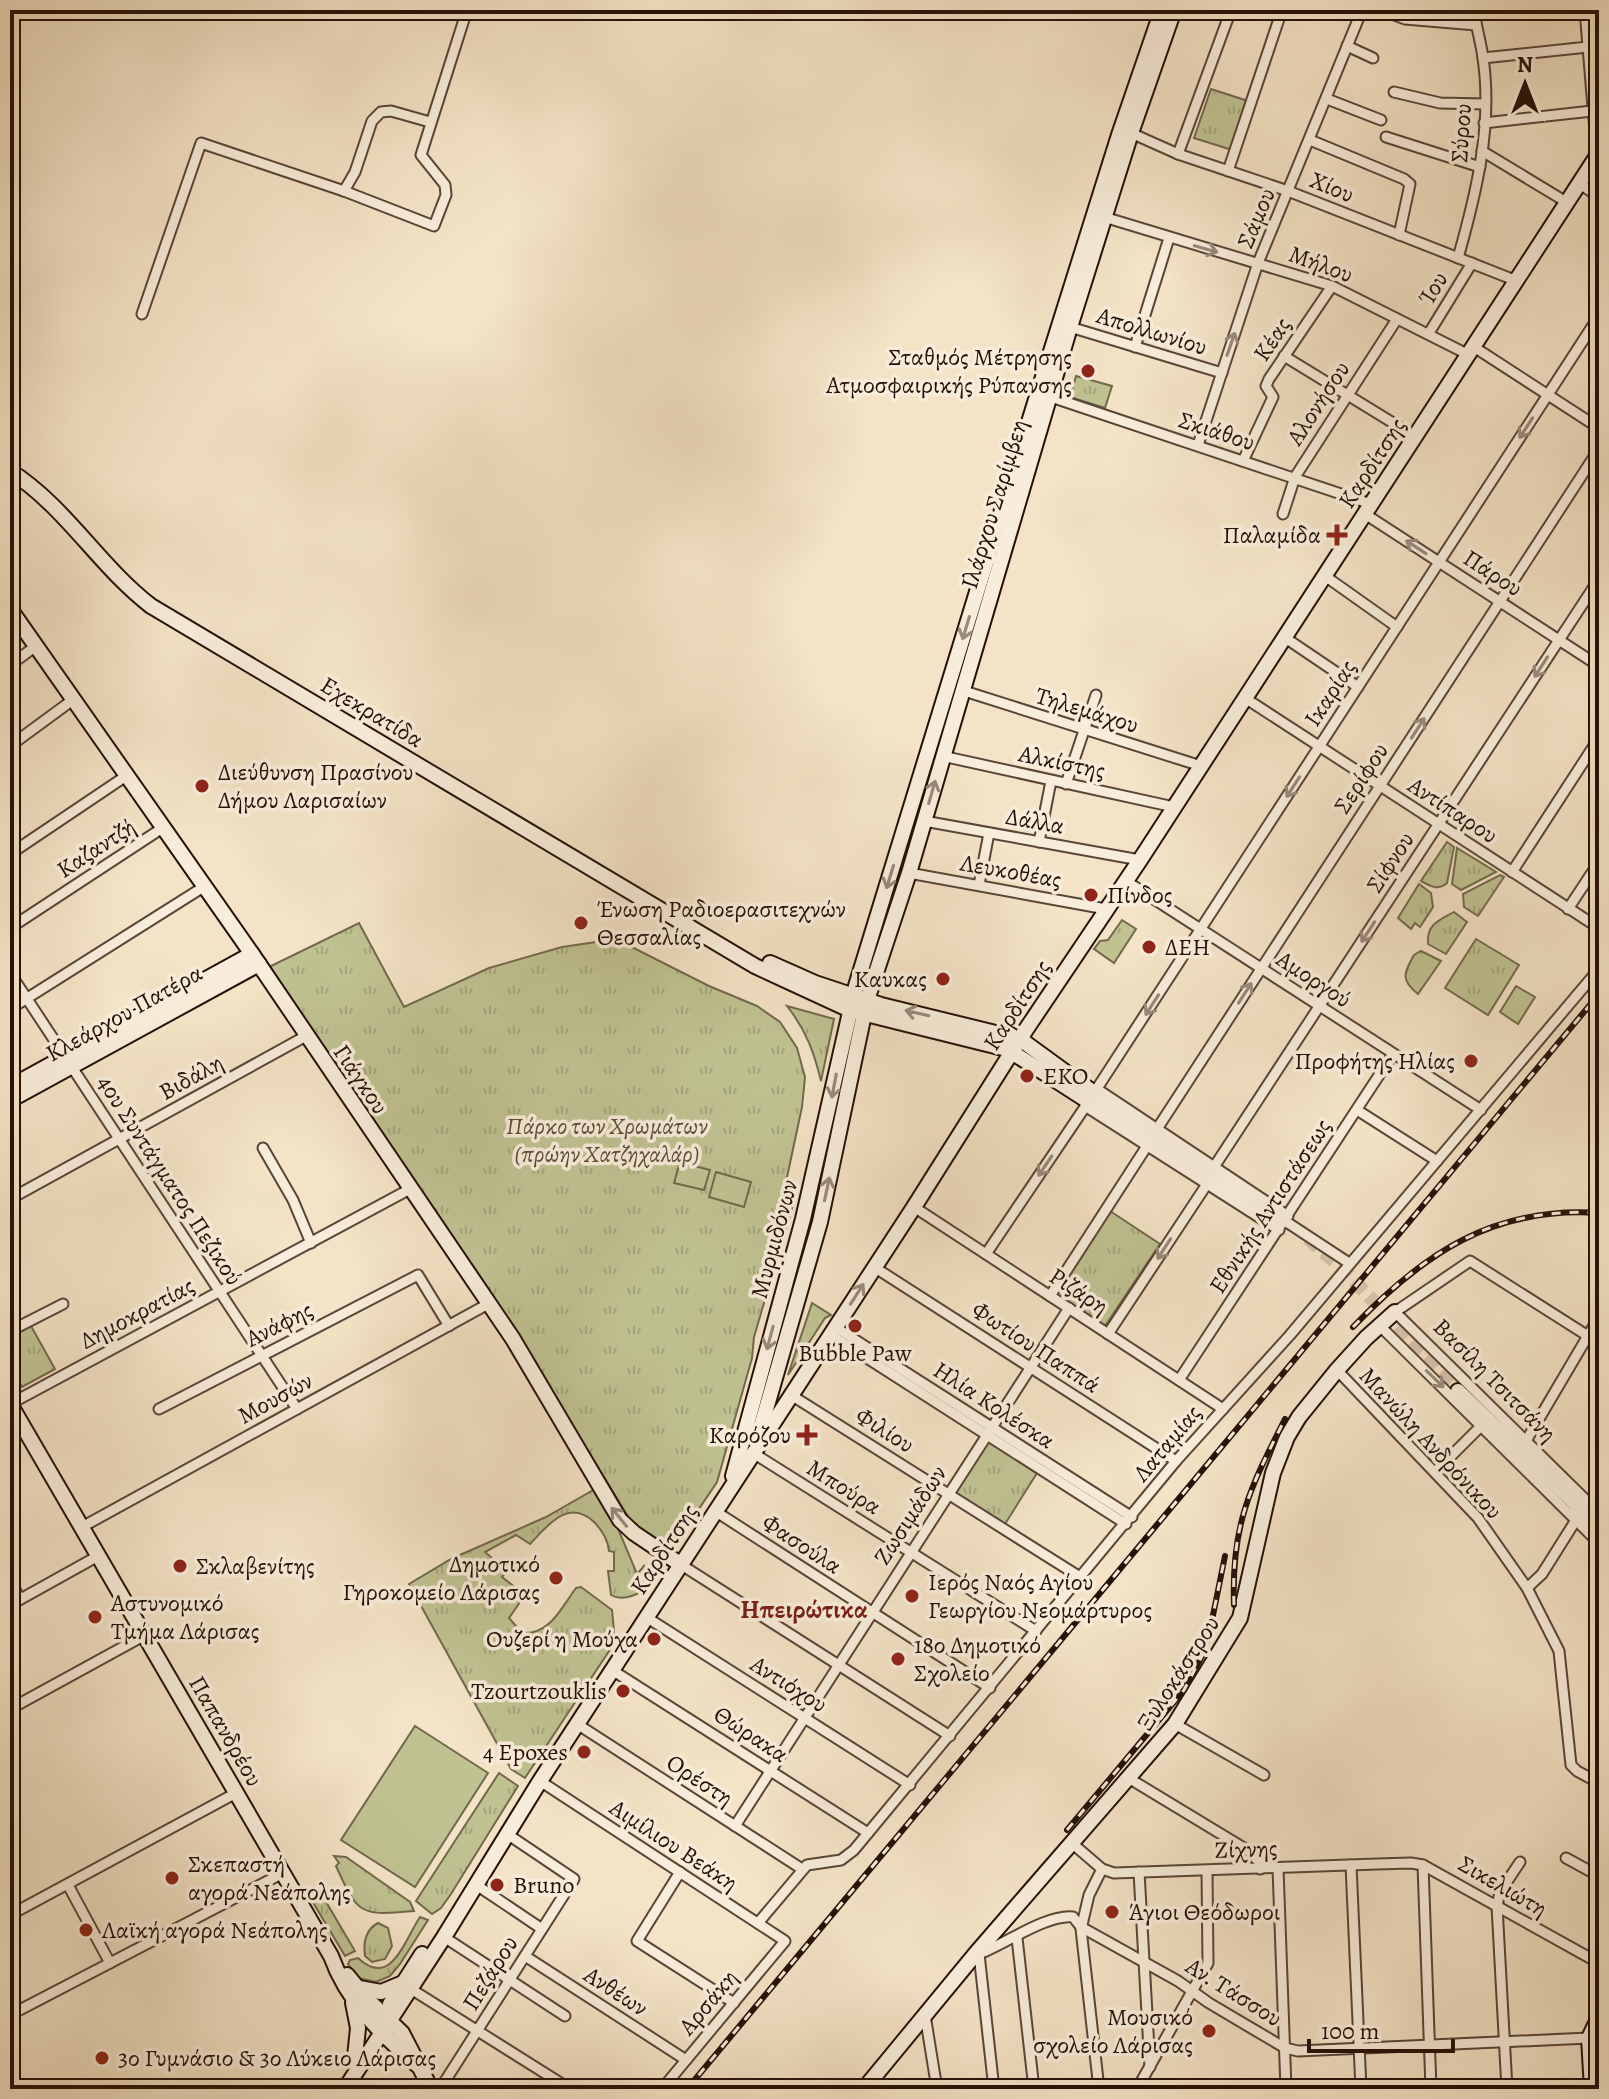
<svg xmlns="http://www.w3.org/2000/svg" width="1609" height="2099" font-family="Alegreya,serif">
<defs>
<pattern id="grass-tufts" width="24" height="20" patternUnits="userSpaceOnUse" patternTransform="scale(2)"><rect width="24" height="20" fill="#c0c292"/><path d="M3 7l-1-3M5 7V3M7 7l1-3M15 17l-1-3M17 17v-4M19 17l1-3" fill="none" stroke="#a5a67c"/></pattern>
</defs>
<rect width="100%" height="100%" fill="#f4e3c6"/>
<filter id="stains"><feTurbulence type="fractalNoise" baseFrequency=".0025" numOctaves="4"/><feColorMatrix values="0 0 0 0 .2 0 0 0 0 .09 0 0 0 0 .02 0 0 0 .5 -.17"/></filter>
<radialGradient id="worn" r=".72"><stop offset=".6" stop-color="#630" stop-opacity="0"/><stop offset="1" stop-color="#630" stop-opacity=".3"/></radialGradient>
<g fill="url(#grass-tufts)" stroke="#72694d" stroke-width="2">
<path d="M1211,89L1248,101L1232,150L1194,138Z"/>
<path d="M1076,376L1112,386L1105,408L1070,397Z"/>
<path d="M1447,842L1454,847L1447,883C1438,891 1430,886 1421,881Z"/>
<path d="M1457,848L1496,872L1461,890L1452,884Z"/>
<path d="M1500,875L1504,877L1478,916L1464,907L1463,894Z"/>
<path d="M1419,884L1431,893L1433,907L1420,927L1415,923L1411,929L1398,918Z"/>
<path d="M1454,912L1467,922L1446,954L1428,944C1426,924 1440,920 1454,912Z"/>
<path d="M1122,920L1136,929L1114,963L1094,949L1100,941L1108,940Z"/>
<path d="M359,923L404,1007L489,968L562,947L596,942L606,934L709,986L757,1006L780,1022L797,1048L805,1077L802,1107L783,1196L794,1201L754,1337L752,1358L717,1482L670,1552L632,1523L527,1351L269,967Z"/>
<path d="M1476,939L1519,965L1488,1015L1445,988Z"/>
<path d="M1421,951L1441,961L1418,994C1400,980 1404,973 1414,955Z"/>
<path d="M787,1006L834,1019L821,1081C814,1052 806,1030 787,1006Z"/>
<path d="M1110,1211L1160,1244L1105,1326L1056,1294Z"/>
<path d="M812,1303L831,1315L825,1318L788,1375Z"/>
<path d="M31,1326L55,1369L22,1387L10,1366V1337Z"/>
<path d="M989,1441L1037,1473L1005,1524L954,1493Z"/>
<path d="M595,1489L611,1512L637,1574L644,1566L650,1583C643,1594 623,1602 611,1595L608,1571H614V1552L609,1551C608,1540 602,1530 594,1522C568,1498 548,1525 530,1544L516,1535L485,1552L507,1571L502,1577L525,1595L509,1618L522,1633C550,1635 561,1608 576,1588L581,1587L612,1610L615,1642L525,1778L511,1769L409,1584L451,1559L546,1517Z"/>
<path d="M499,1773L518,1786L451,1894L441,1908L432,1914L416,1901Z"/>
<path d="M334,1856L346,1857L410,1902L414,1911C360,1916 358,1915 336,1866L339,1863Z"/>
<path d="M319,1890L355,1951L345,1956L308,1894Z"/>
<path d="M420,1917L428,1920L400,1964L390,1976L376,1982L358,1978L348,1964L350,1960L358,1958C391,1989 404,1941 420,1917Z"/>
<path d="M378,1923L388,1928L392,1946L385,1959L372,1962L365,1956C363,1942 365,1930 378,1923Z"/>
</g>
<g fill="#c0c292" stroke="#72694d" stroke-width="2">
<path d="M1516,986L1535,997L1518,1024L1500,1012Z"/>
<path d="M680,1162L710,1170L704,1190L674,1183Z"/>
<path d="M716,1172L751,1182L744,1207L709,1197Z"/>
<path d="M415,1726L488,1773L415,1887L341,1840Z"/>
</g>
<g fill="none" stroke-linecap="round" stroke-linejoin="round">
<path stroke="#d5c3aa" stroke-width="14" stroke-dasharray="14 7" stroke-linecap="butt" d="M1308,1238L1345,1271L1458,1391"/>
<g stroke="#594538" stroke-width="13">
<g id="street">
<path d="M1380,10L1405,19L1476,25"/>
<path d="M1585,10L1597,156"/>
<path d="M1347,46L1373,58"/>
<path d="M1483,58L1588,47"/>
<path d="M1394,92L1440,103L1485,104"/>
<path d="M1327,99L1381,120"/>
<path d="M1484,123L1592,111"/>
<path d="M1131,133L1178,154L1288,191L1517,281"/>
<path d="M1386,137L1480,167"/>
<path d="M1310,140L1404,179L1410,184L1399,235"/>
<path d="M1482,151L1568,203"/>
<path d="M1178,154L1231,10"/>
<path d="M1228,171L1282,10"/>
<path d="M1580,184L1599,197"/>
<path d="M344,191L355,172L372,121L381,112L391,111L430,122"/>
<path d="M1104,217L1332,286L1469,355"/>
<path d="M1458,258C1476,194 1493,126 1483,58C1481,42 1476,27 1474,10"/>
<path d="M142,314L201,143L344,191L434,226L446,195L445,185L421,155L467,10"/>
<path d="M1070,327L1222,373"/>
<path d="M1429,333L1472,263"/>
<path d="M1135,347L1169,238"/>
<path d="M1474,347L1599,428"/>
<path d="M1284,356L1416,437"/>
<path d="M1048,396L1371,504"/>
<path d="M1198,445L1258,263L1362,10"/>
<path d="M1243,461L1273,397L1266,386L1269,379L1332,286"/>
<path d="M1283,514L1295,477L1397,319"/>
<path d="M1365,514L1599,666"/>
<path d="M1325,576L1397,627"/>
<path d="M1284,637L1358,687"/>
<path d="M10,665L36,646"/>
<path d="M961,690L1201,766"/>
<path d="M1245,698L1599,928"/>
<path d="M10,746L74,699"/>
<path d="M942,756L1174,807"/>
<path d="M1066,784L1096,695"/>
<path d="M924,821L1140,860"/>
<path d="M1039,842L1051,781"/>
<path d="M10,854L126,776"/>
<path d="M1512,872L1599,738"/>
<path d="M909,873L1106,909"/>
<path d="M1126,881L1481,1110"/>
<path d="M979,885L989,833"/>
<path d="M1568,909L1599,862"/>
<path d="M10,928L164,827"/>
<path d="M10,973L297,1409"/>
<path d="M10,1009L205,886"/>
<path d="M1100,1091L1288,1216"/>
<path d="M1094,1093L1599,316"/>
<path d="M1085,1106L1279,1230"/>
<path d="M1357,1110L1437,1161"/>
<path d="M1157,1129L1599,449"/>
<path d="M263,1148L293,1200L311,1243"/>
<path d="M1214,1167L1599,579"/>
<path d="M10,1199L306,1036"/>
<path d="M914,1207L1223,1409"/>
<path d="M1285,1221L1349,1263"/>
<path d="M986,1254L1087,1104"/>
<path d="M874,1267L1176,1461"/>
<path d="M1050,1296L1147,1146"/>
<path d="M1379,1325L1599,1543"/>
<path d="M835,1327L1132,1517"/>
<path d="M10,1331L63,1304"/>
<path d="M1108,1334L1207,1184"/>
<path d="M831,1335L1126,1524"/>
<path d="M1599,1343L1470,1261L1395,1312L1599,1513"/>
<path d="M1337,1370L1478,1518L1527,1588L1559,1651L1571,1765L1577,1771L1599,1783"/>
<path d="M1179,1380L1393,1054"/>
<path d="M791,1395L1080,1577"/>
<path d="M10,1404L410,1189"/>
<path d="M159,1409L418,1275L449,1326"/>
<path d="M1526,1441L1599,1317"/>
<path d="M753,1453L1036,1631"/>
<path d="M1436,1471L1482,1425"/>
<path d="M715,1511L990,1688"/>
<path d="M82,1527L488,1304"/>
<path d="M680,1564L950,1736"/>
<path d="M10,1580L20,1599"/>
<path d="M1527,1588L1542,1574L1576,1520"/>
<path d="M10,1605L98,1556"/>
<path d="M646,1617L910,1785"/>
<path d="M612,1670L868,1833"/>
<path d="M10,1709L145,1635"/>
<path d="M577,1724L802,1869"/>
<path d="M1175,1724L1264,1775"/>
<path d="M1130,1779L1249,1851L1259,1862L1260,1869"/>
<path d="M540,1781L785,1941L662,2089"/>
<path d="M735,1826L1069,1308"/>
<path d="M1073,1844L1102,1869L1114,1873L1377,1864L1411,1863L1423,1865L1599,1963"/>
<path d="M1566,1858L1599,1876"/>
<path d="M1351,1865L1361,2089"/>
<path d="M1423,1865L1431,2089"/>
<path d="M1278,1868L1286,2089"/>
<path d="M680,1872L637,1941L734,2003"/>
<path d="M1139,1872L1150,2067"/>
<path d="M475,1884L542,1929"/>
<path d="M68,1885L110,1963"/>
<path d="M10,1915L236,1793"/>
<path d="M758,1923L807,1865L841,1860L854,1850L1176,1461L1290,1335L1599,969"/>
<path d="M444,1937L565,2016"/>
<path d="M1017,1938L1034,2089"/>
<path d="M977,1952L979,1954C1005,1944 1047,1914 1073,1917L1081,1927L1178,1981L1209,2003L1285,2048L1298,2051L1589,2038"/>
<path d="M979,1954L994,2089"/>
<path d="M525,1956L686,2060"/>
<path d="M411,1989L570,2089"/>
<path d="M10,2015L283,1873"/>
<path d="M925,2015L937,2089"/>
<path d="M440,2089L574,1879L507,1834"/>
<path d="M1099,2089L1081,1929L1089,1895L1102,1869"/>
<path d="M1137,2089L1208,1963L1207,1871"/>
<path d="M1507,2089L1497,1906L1500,1892L1520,1862"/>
</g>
</g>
<g stroke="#251008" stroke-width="18">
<g id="secondary">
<path d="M10,471C66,507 99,566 151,606L755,966L850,1010L1007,1049L1088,1101L1118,1114"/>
<path d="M10,609L252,954L513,1339L620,1520L634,1533L680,1564"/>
<path d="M770,963L815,983L881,1005L1020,1039L1094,1093L1118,1114L1274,1217"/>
<path d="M10,1087L252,954"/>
<path d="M10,1100L259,964"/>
<path d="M1458,1391L1574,1502L1599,1533"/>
<path d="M10,1404L331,1956C347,2001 381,2034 417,2065"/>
<path d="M758,1437L820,1222L867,1000L909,873L1070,327L1131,133L1174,10"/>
<path d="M733,1476L803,1219L856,986L1038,393L1119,135L1162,10"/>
<path d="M347,1975L365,1997L402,2033L431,2089"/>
<path d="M359,1988L381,1992L403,1983"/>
<path d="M353,2003L358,2028L355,2057"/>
<path d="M390,2004L422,1954"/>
<path d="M345,2089L444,1937L540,1781L914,1207L1025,1031L1140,860L1599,153"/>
<path d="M864,2089L977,1952L1175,1724L1240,1618L1273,1473L1287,1437L1299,1417L1337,1370L1366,1338L1395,1312"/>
<path d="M1592,2089L1589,2038L1599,2017"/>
</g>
</g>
<use href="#street" stroke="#f8edda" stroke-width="9"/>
<use href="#secondary" stroke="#f8edda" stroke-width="14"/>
<g stroke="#251008" stroke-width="6">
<g id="rail">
<path d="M1353,1327C1423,1254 1493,1206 1599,1213"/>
<path d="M1234,1605C1231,1525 1250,1488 1285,1419"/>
<path d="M1067,1830L1184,1690L1202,1656L1210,1630L1225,1556"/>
<path d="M687,2089L1599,994"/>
</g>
</g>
<use href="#rail" stroke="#f8edda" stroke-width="3" stroke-dasharray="9" stroke-linecap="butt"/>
</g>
<defs><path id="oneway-shaft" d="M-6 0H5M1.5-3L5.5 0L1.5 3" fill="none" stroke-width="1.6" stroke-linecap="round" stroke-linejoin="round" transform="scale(2)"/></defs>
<g stroke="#998a7c">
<use href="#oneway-shaft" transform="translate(1206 249) rotate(16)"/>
<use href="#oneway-shaft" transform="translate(1231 344) rotate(-71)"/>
<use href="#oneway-shaft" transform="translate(1526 428) rotate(123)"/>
<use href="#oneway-shaft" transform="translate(1416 547) rotate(-147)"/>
<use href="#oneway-shaft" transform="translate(966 628) rotate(107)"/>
<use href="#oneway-shaft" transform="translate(1541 667) rotate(123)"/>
<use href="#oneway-shaft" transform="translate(1418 728) rotate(-57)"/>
<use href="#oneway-shaft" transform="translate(1293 787) rotate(123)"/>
<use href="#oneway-shaft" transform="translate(932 792) rotate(-74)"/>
<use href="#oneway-shaft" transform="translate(890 877) rotate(107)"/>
<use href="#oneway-shaft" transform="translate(1368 932) rotate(123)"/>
<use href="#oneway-shaft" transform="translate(1245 993) rotate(-57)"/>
<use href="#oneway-shaft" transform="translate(1152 1005) rotate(123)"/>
<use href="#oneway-shaft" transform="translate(917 1013) rotate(-167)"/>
<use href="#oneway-shaft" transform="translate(834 1086) rotate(101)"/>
<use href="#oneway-shaft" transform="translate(1045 1166) rotate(124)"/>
<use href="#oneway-shaft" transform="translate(827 1189) rotate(-78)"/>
<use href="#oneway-shaft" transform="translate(1164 1249) rotate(123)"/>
<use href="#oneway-shaft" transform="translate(857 1294) rotate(-57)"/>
<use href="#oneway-shaft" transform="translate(770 1338) rotate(105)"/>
<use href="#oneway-shaft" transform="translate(1435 1379) rotate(44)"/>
<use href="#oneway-shaft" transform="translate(619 1517) rotate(-129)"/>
</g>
<g fill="#8f2418" stroke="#f8edda" stroke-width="3">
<circle cx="1088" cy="371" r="8"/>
<path d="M1333 523h8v8h8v8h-8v8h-8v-8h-8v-8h8z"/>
<circle cx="202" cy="786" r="8"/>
<circle cx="1091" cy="895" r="8"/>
<circle cx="581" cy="923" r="8"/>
<circle cx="1149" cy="947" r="8"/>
<circle cx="943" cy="979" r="8"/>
<circle cx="1471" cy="1061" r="8"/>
<circle cx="1027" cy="1076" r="8"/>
<circle cx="855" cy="1326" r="8"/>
<path d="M803 1423h8v8h8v8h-8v8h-8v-8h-8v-8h8z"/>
<circle cx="180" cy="1566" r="8"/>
<circle cx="556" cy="1578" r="8"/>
<circle cx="912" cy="1596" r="8"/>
<circle cx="95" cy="1617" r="8"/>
<circle cx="654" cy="1639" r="8"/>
<circle cx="898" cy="1659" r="8"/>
<circle cx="623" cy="1691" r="8"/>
<circle cx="584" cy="1752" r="8"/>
<circle cx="172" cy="1878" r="8"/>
<circle cx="497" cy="1885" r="8"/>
<circle cx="1112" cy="1912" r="8"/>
<circle cx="86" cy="1930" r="8"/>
<circle cx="1209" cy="2031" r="8"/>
<circle cx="102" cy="2058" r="8"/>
</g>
<g text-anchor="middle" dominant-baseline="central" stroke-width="7" stroke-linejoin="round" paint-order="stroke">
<g font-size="24" fill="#251008" stroke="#f8edda">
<text transform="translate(1461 133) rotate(-86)">Σύρου</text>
<text transform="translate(1332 187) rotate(22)">Χίου</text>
<text transform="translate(1256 218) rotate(-67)">Σάμου</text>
<text transform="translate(1321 264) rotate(20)">Μήλου</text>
<text transform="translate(1433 288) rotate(-59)">Ίου</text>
<text transform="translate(1152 331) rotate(17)">Απολλωνίου</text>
<text transform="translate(1272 339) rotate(-56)">Κέας</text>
<text transform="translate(1318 403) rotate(-57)">Αλονήσου</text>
<text transform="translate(1217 431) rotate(18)">Σκιάθου</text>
<text transform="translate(1372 463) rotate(-57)">Καρδίτσης</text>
<text transform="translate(994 504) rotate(-73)">Ιλάρχου Σαρίμβεη</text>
<text transform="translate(1493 573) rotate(33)">Πάρου</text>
<text transform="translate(1330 693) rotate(-57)">Ικαρίας</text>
<text transform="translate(1087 710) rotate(17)">Τηλεμάχου</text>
<text transform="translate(372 712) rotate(31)">Εχεκρατίδα</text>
<text transform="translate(1062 762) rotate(12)">Αλκίστης</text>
<text transform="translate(1361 778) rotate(-57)">Σερίφου</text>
<text transform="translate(1453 810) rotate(33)">Αντίπαρου</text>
<text transform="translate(1035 821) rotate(10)">Δάλλα</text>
<text transform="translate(96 848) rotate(-33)">Καζαντζή</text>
<text transform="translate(1390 862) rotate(-57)">Σίφνου</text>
<text transform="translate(1011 871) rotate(10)">Λευκοθέας</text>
<text transform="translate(1314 979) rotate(33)">Αμοργού</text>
<text transform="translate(1017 1005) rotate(-57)">Καρδίτσης</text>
<text transform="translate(124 1013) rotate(-29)">Κλεάρχου Πατέρα</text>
<text transform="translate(191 1077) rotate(-29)">Βιδάλη</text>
<text transform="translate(361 1079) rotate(56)">Γιάγκου</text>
<text transform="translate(170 1180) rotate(57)">4ου Συντάγματος Πεζικού</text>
<text transform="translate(1270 1206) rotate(-57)">Εθνικής Αντιστάσεως</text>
<text transform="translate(774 1239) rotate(-75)">Μυρμιδόνων</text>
<text transform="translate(1079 1291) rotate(33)">Ριζάρη</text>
<text transform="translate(137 1313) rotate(-28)">Δημοκρατίας</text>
<text transform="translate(279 1324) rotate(-27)">Ανάφης</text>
<text transform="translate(1036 1347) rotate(33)">Φωτίου Παππά</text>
<text transform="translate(1495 1380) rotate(45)">Βασίλη Τσιτσάνη</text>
<text transform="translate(275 1398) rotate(-29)">Μουσών</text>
<text transform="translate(994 1405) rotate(33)">Ηλία Κολέσκα</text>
<text transform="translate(885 1430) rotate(32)">Φιλίου</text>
<text transform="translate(1167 1443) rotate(-50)">Λαταμίας</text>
<text transform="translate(1431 1443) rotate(47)">Μανώλη Ανδρόνικου</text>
<text transform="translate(844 1487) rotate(32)">Μπούρα</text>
<text transform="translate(910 1515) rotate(-57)">Ζωσιμάδων</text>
<text transform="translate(802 1544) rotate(33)">Φασούλα</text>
<text transform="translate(664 1549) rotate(-57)">Καρδίτσης</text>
<text transform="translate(1178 1673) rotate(-57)">Ξυλοκάστρου</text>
<text transform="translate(789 1684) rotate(32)">Αντιόχου</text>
<text transform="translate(226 1731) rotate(60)">Παπανδρέου</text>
<text transform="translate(751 1734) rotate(33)">Θώρακα</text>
<text transform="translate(700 1780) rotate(33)">Ορέστη</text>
<text transform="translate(674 1845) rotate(33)">Αιμίλιου Βεάκη</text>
<text transform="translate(1246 1849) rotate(-2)">Ζίχνης</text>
<text transform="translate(1503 1886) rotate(30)">Σικελιώτη</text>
<text transform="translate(490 1973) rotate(-58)">Πεζάρου</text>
<text transform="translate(616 1991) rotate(33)">Ανθέων</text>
<text transform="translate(1234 1992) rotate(32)">Αν. Τάσσου</text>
<text transform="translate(708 2002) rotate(-50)">Αρσάκη</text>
</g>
<g font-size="24" fill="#251008" stroke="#f8edda" text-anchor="start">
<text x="1072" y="357" text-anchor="end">Σταθμός Μέτρησης<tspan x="1072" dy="28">Ατμοσφαιρικής Ρύπανσης</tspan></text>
<text x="1321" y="535" text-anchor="end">Παλαμίδα</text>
<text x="218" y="772">Διεύθυνση Πρασίνου<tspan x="218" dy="28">Δήμου Λαρισαίων</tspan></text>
<text x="1107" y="895">Πίνδος</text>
<text x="597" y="909">Ένωση Ραδιοερασιτεχνών<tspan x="597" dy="28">Θεσσαλίας</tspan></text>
<text x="1165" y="947">ΔΕΗ</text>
<text x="927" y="979" text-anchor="end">Καυκας</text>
<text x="1455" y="1061" text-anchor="end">Προφήτης Ηλίας</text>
<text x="1043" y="1076">EKO</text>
<text x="855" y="1353" text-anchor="middle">Bubble Paw</text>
<text x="791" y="1435" text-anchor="end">Καρόζου</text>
<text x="540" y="1564" text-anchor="end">Δημοτικό<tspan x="540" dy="28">Γηροκομείο Λάρισας</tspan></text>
<text x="196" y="1566">Σκλαβενίτης</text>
<text x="928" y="1582">Ιερός Ναός Αγίου<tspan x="928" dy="28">Γεωργίου Νεομάρτυρος</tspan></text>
<text x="111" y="1603">Αστυνομικό<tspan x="111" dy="28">Τμήμα Λάρισας</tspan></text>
<text x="638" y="1639" text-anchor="end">Ουζερί η Μούχα</text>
<text x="914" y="1645">18ο Δημοτικό<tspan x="914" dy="28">Σχολείο</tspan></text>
<text x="607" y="1691" text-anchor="end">Tzourtzouklis</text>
<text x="568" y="1752" text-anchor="end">4 Epoxes</text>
<text x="188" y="1864">Σκεπαστή<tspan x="188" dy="28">αγορά Νεάπολης</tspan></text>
<text x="513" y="1885">Bruno</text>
<text x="1128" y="1912">Άγιοι Θεόδωροι</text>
<text x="102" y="1930">Λαϊκή αγορά Νεάπολης</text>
<text x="1193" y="2017" text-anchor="end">Μουσικό<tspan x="1193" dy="28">σχολείο Λάρισας</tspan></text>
<text x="118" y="2058">3ο Γυμνάσιο &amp; 3ο Λύκειο Λάρισας</text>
</g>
<g font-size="24" font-style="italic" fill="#5b4e38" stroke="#f8edda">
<text x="607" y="1126">Πάρκο των Χρωμάτων<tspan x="607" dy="28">(πρώην Χατζηχαλάρ)</tspan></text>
</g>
<g font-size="26" font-weight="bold" fill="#7a1f14" stroke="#f8edda">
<text x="804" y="1609">Ηπειρώτικα</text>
</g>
</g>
<rect width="1609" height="2099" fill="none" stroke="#f4e3c6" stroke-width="40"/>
<rect x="12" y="12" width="1585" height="2075" fill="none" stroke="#251008" stroke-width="4"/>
<rect x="20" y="20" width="1569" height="2059" fill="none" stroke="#251008" stroke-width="2"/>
<g transform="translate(1525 84)" stroke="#f8edda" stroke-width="6" paint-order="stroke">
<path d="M0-6L14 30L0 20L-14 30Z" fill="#251008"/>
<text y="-12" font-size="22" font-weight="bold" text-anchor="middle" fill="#251008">N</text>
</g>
<path d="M1309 2039v12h144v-12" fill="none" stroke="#251008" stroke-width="4"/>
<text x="1321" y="2039" font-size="24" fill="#251008" stroke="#f8edda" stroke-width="6" paint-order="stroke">100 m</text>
<rect width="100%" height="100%" filter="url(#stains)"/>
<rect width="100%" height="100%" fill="url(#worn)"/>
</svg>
